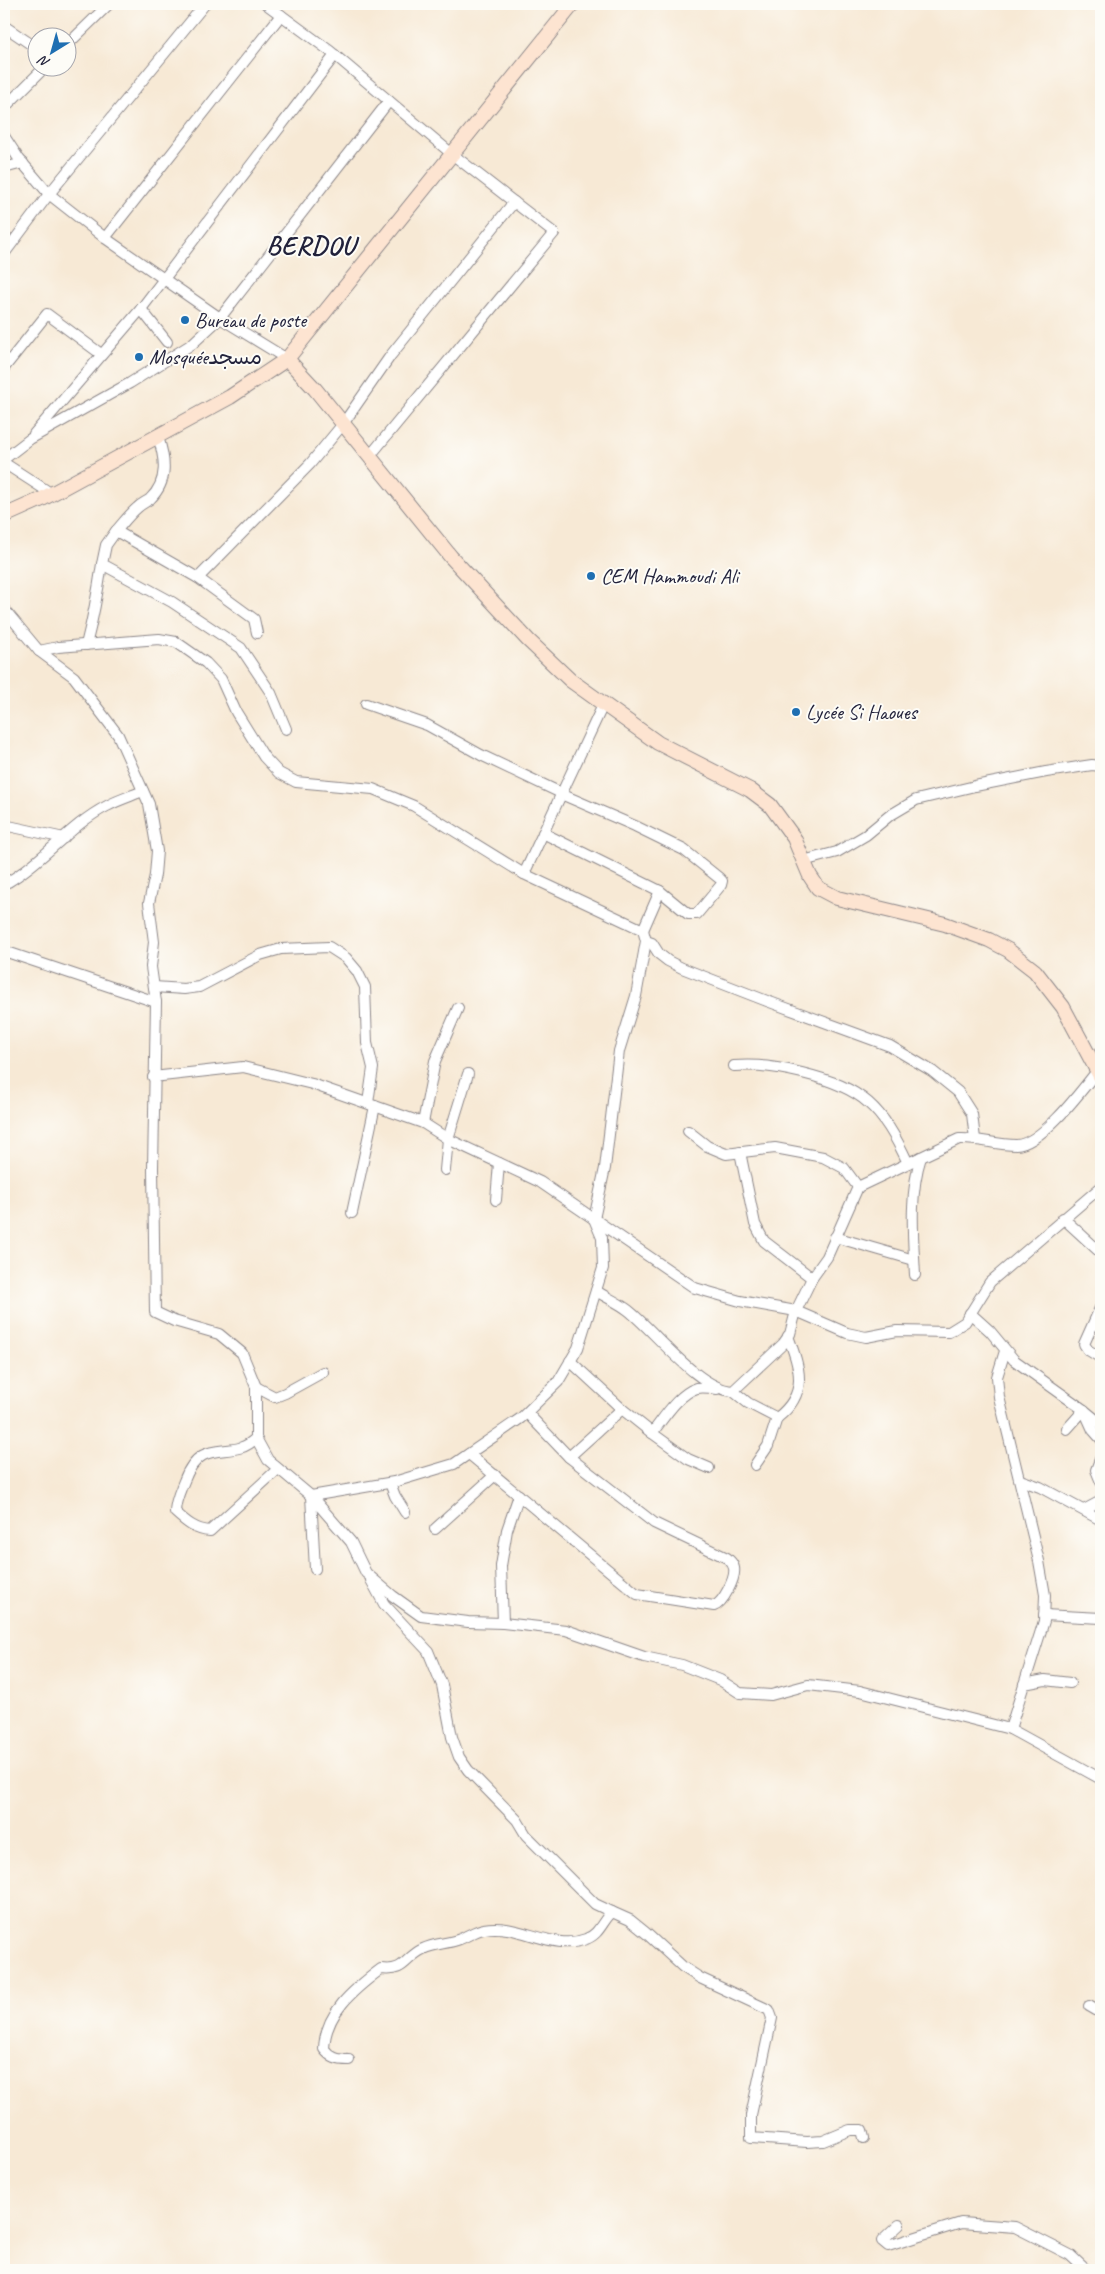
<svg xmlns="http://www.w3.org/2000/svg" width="1105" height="2274" font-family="Caveat,'Playpen Sans Arabic',sans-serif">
<rect width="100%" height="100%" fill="#fdfcf7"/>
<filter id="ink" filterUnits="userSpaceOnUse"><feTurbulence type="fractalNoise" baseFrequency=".02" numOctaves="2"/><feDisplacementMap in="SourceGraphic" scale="10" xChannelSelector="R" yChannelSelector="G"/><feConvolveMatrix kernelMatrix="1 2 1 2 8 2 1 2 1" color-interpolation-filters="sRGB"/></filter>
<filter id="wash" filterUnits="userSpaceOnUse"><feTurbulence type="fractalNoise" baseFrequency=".0096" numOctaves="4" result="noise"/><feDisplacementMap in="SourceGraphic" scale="20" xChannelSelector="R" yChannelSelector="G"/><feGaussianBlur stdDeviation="1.12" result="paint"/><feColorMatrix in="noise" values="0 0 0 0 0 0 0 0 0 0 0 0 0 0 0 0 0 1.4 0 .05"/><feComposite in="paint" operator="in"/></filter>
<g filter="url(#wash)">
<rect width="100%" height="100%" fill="#f7e9d5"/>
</g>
<g filter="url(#ink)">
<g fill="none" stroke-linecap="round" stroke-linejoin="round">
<g stroke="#8c8688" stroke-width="12">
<g id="street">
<path d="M266,4L330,51L452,154L554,233L369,457"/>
<path d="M4,26L38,49"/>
<path d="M68,44L109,4"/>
<path d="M4,108L44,68"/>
<path d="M4,136L19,159L49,194L105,238L220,318L287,359"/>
<path d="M4,168L23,163"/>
<path d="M105,238L281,15"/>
<path d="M4,254L49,194L205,4"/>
<path d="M141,309L167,342"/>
<path d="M4,368L47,314L101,354"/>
<path d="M34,434L141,309L335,55"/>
<path d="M4,459L30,439L130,383L192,344L220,318L389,101"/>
<path d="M4,463L52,494"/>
<path d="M116,531C123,523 129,515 137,508C141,504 146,502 150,499C169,481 165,458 158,437"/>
<path d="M198,578L310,464L343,424L391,355L514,202"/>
<path d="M4,609L39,651L74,677L118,735L149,804L157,851L155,875L149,903L154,942L151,967L156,1002L153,1168L155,1312L174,1321L219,1334L242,1353L256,1387V1438L268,1460L311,1496L351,1542L366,1573L393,1596L421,1616L468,1622L503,1623L566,1630L644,1657L682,1665L720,1680L740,1693L771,1695L808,1685L860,1691L1010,1729L1101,1779"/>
<path d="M257,633L254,619L198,578L116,531L106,545L102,564L172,602L241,648L271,693L286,729"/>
<path d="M86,645C93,618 98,591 102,564"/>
<path d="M39,651L58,647L159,639L176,642L206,663L221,679L236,712L264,757L279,773L296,782L373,789L414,806L524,874"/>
<path d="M366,704L427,725L481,755L561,793"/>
<path d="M561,794L635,826L684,850L719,878L722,881L721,885L697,914H688L660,891L643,930L524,874L603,705"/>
<path d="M4,825L64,838"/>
<path d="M543,833L660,891"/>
<path d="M803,861L837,852L866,835L889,816L916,800L975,786L1046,772L1092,765L1101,766"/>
<path d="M8,882C44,861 70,825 107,806C118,800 131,796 143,791"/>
<path d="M646,941L652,943L659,954L668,961L682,968L767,1001L890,1046L932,1071L958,1092L972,1114L975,1139"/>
<path d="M4,951L156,1002"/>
<path d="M154,987L184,989L199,987L260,955L281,949L329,947L346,958L357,971L365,987L367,1043L373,1068L368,1103"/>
<path d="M734,1066C759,1064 779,1067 802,1073C863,1088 882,1107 908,1163"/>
<path d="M153,1077L243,1067L312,1084L423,1123L448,1139L540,1182L695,1288L740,1301L796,1311L847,1333L866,1337L897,1331L949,1332L965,1322L990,1282L1101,1187"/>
<path d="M423,1123L435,1061L458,1008"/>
<path d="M688,1131L707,1146L726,1154L775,1148L823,1157L844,1168L858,1187"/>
<path d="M740,1152L755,1224L764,1241L812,1278"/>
<path d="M445,1170L448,1139L468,1074"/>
<path d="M496,1200L499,1163"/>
<path d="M352,1213L375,1106"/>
<path d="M1063,1218L1101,1253"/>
<path d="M835,1237L914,1260"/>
<path d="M915,1275C913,1237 909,1194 921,1157"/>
<path d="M596,1291C606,1297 619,1303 628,1310C656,1332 698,1389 733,1391L783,1344L790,1334L796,1311L812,1278L827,1257L858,1187L959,1139C978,1138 996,1145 1016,1145C1041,1145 1082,1090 1097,1071"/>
<path d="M1101,1306L1084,1344L1088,1350L1101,1358"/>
<path d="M970,1313L990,1331L1014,1360L1084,1410L1101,1424"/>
<path d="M1005,1351L997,1377L999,1397L1039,1561L1045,1595L1044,1621L1010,1729"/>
<path d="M570,1361L622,1409L652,1433C664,1418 678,1394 697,1388C703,1387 711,1388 717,1389"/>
<path d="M256,1387L275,1397L285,1393L323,1372"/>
<path d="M733,1391L748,1403L777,1418C809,1393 800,1369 788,1336"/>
<path d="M1084,1410L1093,1430L1101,1439"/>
<path d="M1067,1429L1084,1410"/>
<path d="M652,1433L688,1459L709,1468"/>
<path d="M256,1438C232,1463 202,1433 184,1481C180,1491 175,1501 175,1512C186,1522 195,1530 210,1531L278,1469"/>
<path d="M469,1454L637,1594L714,1606C723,1603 736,1578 734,1568C733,1563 730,1561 727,1558L654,1523L569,1457L527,1413"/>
<path d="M569,1457L622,1409"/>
<path d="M1101,1457L1096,1470L1101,1482"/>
<path d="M755,1465L768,1446L777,1418"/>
<path d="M1020,1480L1040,1487L1101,1520"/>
<path d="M390,1483L395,1496L405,1512"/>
<path d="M1084,1510L1101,1501"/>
<path d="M435,1529L495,1475"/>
<path d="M315,1569L311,1496L394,1482L454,1464L521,1418L558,1382L578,1348L603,1268L602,1238L594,1219L605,1168L619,1051L636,996L646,941L643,930"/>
<path d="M371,1580L384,1604L428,1651L442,1685L452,1737L459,1757L468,1770L517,1820L526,1835L595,1904L612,1912"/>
<path d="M1044,1615L1101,1618"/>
<path d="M503,1623L501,1566L507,1530L519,1495"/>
<path d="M1024,1684L1045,1680L1070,1683"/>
<path d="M1089,2006L1101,2013"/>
<path d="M349,2060C337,2060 331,2058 324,2049C325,2013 353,1990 381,1969C406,1972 404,1958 423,1949C435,1943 448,1944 460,1939C468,1936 476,1930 484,1929C518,1922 553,1952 586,1939C600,1934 602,1921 612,1912L630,1920L646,1933L683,1967L700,1978L769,2010L772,2018L751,2115V2138L807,2142L823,2141L850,2130H862L864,2138"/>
<path d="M899,2225L882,2241L888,2246L961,2223L1015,2227L1070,2255L1086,2270"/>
</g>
</g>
<g stroke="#8c8688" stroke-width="16">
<g id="secondary">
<path d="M287,359L315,389L451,557L528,640L570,680L658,743L750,790L770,805L794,838L810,876L818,888L837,898L945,924L989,940L1008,950L1035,971L1063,1007L1101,1078"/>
<path d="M4,516L42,499L230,397L287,359L573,4"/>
</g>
</g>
<use href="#street" stroke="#fff" stroke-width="10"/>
<use href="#secondary" stroke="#fde4d1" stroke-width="14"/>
</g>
</g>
<g fill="#1f6fb2" stroke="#fdfcf7" stroke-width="2">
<circle cx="185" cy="320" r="5"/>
<circle cx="139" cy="357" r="5"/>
<circle cx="591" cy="576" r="5"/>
<circle cx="796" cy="712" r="5"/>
</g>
<g text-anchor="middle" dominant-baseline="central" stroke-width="4" stroke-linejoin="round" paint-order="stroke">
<g font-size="21" fill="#22223b" stroke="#fdfcf7" text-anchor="start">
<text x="195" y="320">Bureau de poste</text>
<text x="149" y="357">Mosquéeمسجد</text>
<text x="601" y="576">CEM Hammoudi Ali</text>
<text x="806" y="712">Lycée Si Haoues</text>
</g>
<g font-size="26" font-weight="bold" letter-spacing="1" fill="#22223b" stroke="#fdfcf7">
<text x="311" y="245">BERDOU</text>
</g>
</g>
<rect width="1105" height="2274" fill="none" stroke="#fdfcf7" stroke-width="20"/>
<g transform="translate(52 52) rotate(217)"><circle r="24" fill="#fdfcf7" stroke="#a5a5ac"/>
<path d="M0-4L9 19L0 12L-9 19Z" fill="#1f6fb2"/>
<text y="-8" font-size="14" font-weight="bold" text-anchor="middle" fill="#22223b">N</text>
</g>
</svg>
